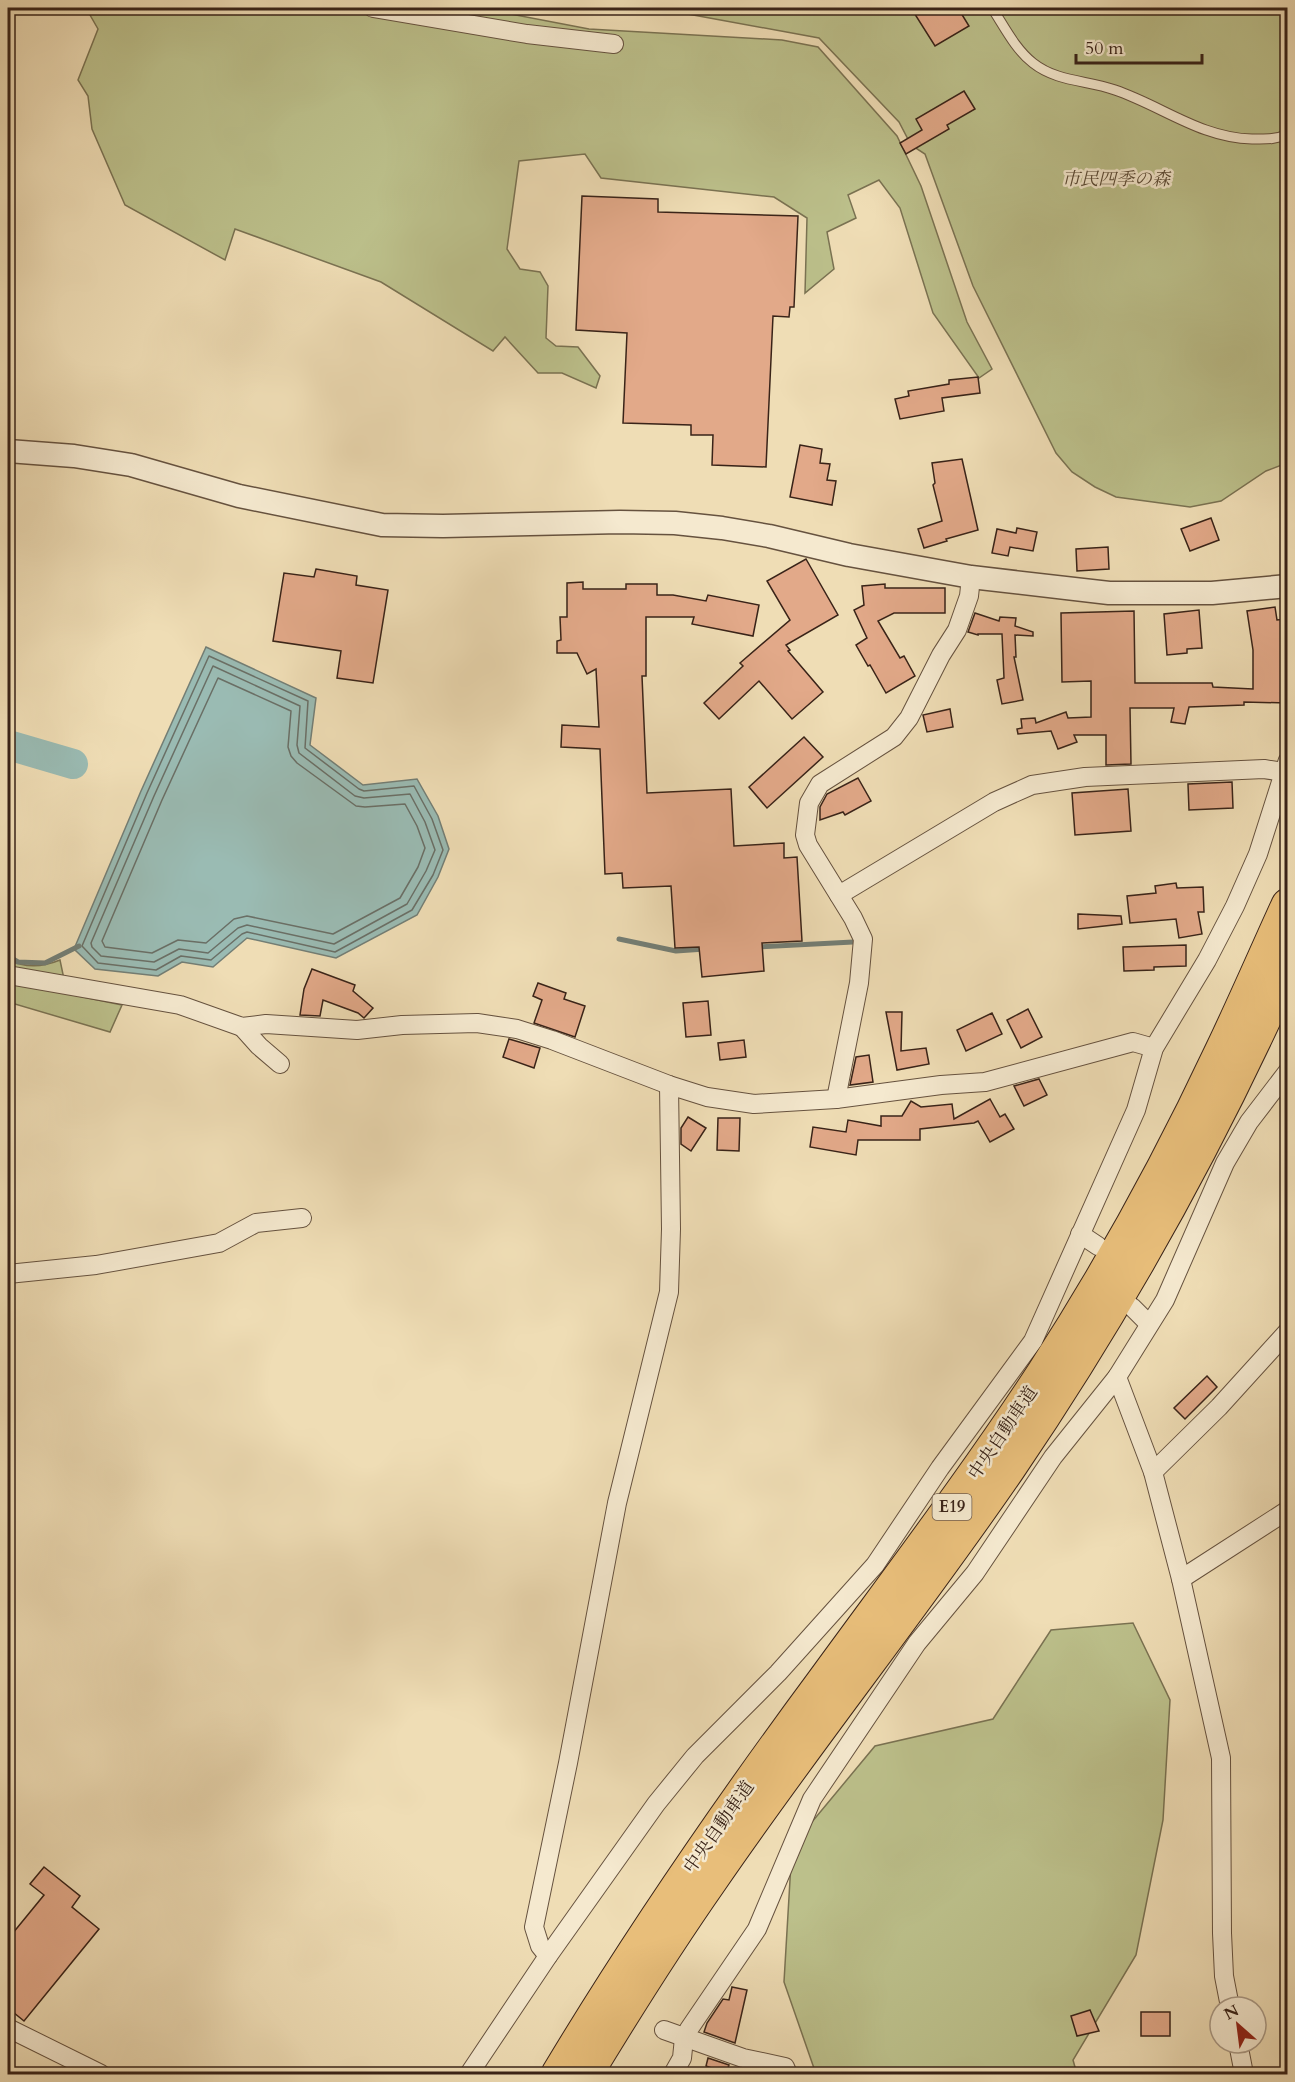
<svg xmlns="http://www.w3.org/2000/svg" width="1295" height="2082" font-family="Cardo,'Noto Serif JP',serif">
<rect width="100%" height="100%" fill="#efddb5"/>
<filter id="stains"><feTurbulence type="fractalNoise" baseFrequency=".00333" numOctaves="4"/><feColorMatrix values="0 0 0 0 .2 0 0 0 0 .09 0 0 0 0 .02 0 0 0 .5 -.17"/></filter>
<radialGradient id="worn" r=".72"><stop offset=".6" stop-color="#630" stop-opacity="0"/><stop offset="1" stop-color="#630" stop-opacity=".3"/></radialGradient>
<g fill="#bcc08b" stroke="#7a7252" stroke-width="1.5">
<path d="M86,8H479L589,29L782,40L818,47L897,136L921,186L967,322L992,369L979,378L933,313L900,208L879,180L848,195L856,218L827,232L834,269L805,293L807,218L774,197L601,178L585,154L519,161L507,249L520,269L540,272L548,286L546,338L556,346L578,347L600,376L596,388L562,373H538L505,337L493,351L381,282L235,229L225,260L125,205L92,129L88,96L78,80L98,29Z"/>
<path d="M655,8H1287V463L1266,471L1221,501L1190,507L1116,497L1095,487L1072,472L1056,453L973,286L925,154L911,145L899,122L819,38Z"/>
<path d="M8,959C24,968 43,967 60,960L64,979L63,993L122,1005L110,1032L8,1002Z"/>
<path d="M1133,1623L1170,1700L1163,1820L1136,1955L1073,2060L1077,2074H816L784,1982L792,1846L875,1746L993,1719L1051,1630Z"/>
</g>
<path fill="#9abbb3" stroke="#737e75" stroke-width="1.5" d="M206,647L316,698L310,745L363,785L417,779L438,816L449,849L438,877L417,915L336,958L247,938L213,967L182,962L158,976L95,969L74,949L141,791Z"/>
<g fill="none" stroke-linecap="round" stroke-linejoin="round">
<g stroke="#6a6f66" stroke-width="1.5">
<path d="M209,656L308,701L305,748L359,789L364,791L414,786L432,819L443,850L433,875L412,910L335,952L247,932L242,934L211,960L181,956L156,970L98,963L82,946L147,793Z"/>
<path d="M213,666L300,706L297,745L299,753L355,796L364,798L410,794L425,822L435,850L426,871L407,904L334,944L247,925L238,928L208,953L179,949L154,962L101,956L92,947L91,943L154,796Z"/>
<path d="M218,678L291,711L288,747L291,756L297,763L356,806L365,807L405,804L417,826L425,848L418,867L400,898L333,934L247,916L234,919L206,943L178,940L152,953L105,947L102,941L162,800Z"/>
</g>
<g stroke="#737e75" stroke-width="5">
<path d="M619,939L676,951L705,949"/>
<path d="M756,947L853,942"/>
<path d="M8,956L18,962L45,963L79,946"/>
</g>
<path stroke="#9abbb3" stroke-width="30" d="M8,745L73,764"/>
</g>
<g fill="#e2a989" stroke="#392318" stroke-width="1.5">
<path d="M911,8H958L969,26L935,46Z"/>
<path d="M964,91L975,109L947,125L949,129L906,154L900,143L922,130L916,119Z"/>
<path d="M582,196L658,199V212L798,216L794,307H790L789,317L773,316L766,467L712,465L713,435H691V425L623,423L627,333L576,330Z"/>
<path d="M978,377L980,393L942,398L944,411L900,419L895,399L909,396L908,391L949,384V380Z"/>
<path d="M800,445L822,449L820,463L830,464L827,480L836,481L832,505L790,497Z"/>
<path d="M962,459L978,530L946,539L947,541L924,548L918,529L942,521L933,485L935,483L932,463Z"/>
<path d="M1211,518L1219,540L1190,551L1181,529Z"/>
<path d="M1017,528L1037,532L1033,551L1010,547L1008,556L992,553L997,529L1016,533Z"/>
<path d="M1108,547L1109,569L1077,571L1076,549Z"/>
<path d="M806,559L838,615L786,645L790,650L788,651L823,692L792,719L759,681L719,719L704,703L743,666L740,663L790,620L767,581Z"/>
<path d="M316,569L357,576L356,585L388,590L373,683L337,678L341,651L273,641L284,573L314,577Z"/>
<path d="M583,582V589H626V584H657V595H673L706,601L708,595L759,605L753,636L692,624L694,617H646V676H642L647,793L731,789L734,846L784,843V858L797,857L802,941L762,943L764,971L702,977L699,947L675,948L671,886L623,888L622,873L605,874L600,749L561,747L562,725L599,727L596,669L587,674L577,653H557V641L561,640L560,617H567V583Z"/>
<path d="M885,584V588H945V613H894L878,621L900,658L904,656L915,676L886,693L870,665L868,666L856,645L867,638L854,610L864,605L862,586Z"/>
<path d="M1275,607L1277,620L1287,619V703L1244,702V705L1189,707L1185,724L1171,722L1174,708H1130L1131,764L1106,765V735H1074L1077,742L1058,749L1051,731L1018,734L1017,729L1022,728L1021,719L1035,718L1036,723L1066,712L1068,718L1091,717V681L1062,682L1061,613L1134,611L1135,683H1212L1213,687L1253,689V650L1247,611Z"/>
<path d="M1199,610L1202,648L1187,649V653L1167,655L1164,614Z"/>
<path d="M975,613L999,621L1000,617L1016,618L1015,626L1033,632V636L1015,635L1016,657H1014L1023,700L1002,704L997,680L1004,678L1002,634H978V635L968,632Z"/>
<path d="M950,709L953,727L927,732L923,715Z"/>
<path d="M804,737L823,757L767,808L749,787Z"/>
<path d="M858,778L871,801L845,815L843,812L820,820V807L827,794Z"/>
<path d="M1232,782L1233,808L1189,810L1188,784Z"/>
<path d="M1128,789L1131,831L1075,835L1072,793Z"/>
<path d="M1176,883L1177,888L1203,887L1204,912H1198L1202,934L1179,938L1176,919L1130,923L1127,896L1156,893L1155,886Z"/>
<path d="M1078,914L1121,916L1122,924L1078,929Z"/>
<path d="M1186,945V966L1154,967V970L1124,971L1123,947Z"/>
<path d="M312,969L355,985L353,991L373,1008L364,1018L358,1013L323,1000L320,1016L300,1015L304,989Z"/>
<path d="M538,983L566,993L564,999L585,1006L575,1037L534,1023L542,1000L533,996Z"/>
<path d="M708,1001L711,1035L686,1037L683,1003Z"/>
<path d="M1028,1009L1042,1037L1021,1048L1007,1020Z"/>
<path d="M886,1012H902L901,1051L926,1048L929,1064L897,1070Z"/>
<path d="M992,1013L1002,1034L966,1051L957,1030Z"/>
<path d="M509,1039L540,1048L534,1068L503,1057Z"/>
<path d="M744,1040L746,1057L720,1060L718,1043Z"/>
<path d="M869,1055L873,1082L850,1085L856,1057Z"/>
<path d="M1039,1079L1047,1095L1024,1106L1014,1086Z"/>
<path d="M990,1099L1000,1117L1005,1114L1014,1129L990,1142L978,1121L974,1123L920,1129V1140H858L856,1155L810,1147L813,1127L846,1132L848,1120L881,1126V1116H902L911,1101L921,1107L952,1104L954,1119Z"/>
<path d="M688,1117L706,1128L691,1151L681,1144V1128Z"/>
<path d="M718,1118H740L739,1151L717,1150Z"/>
<path d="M1207,1376L1217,1387L1185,1419L1174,1408Z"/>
<path d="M44,1867L80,1896L72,1907L99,1929L24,2021L8,2008V1973L13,1967L8,1962V1939L44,1895L30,1884Z"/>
<path d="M732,1987L747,1990L735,2043L704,2032L707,2023L723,1999L729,2000Z"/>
<path d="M1090,2010L1099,2031L1077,2036L1071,2016Z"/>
<rect x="1141" y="2012" width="29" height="24"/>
<path d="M708,2058L729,2065L726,2073L706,2066Z"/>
</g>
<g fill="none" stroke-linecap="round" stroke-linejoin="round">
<g stroke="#66523f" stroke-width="11">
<path id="service" d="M992,8C1004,26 1015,49 1033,63C1057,82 1087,80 1115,90C1162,106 1201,138 1252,139C1265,139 1275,140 1288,134"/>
</g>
<g stroke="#66523f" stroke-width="20">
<g id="minor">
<path d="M373,8L527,34L614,44"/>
<path d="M839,895L994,802L1032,785L1085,777L1264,769L1283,772"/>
<path d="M8,975L180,1005L242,1027L266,1024L357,1030L402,1025L477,1023L517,1029L552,1040L669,1085L707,1097L754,1104L836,1099L941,1085L985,1082L1133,1042L1154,1048"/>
<path d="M242,1027L259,1046L280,1064"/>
<path d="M836,1099L859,983L863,939L853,918L808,845L805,835L809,803L820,784L894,737L909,718L941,655L957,630L969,596L971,577"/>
<path d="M1080,1234L1098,1246"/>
<path d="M8,1274L96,1265L219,1243L256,1223L302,1218"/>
<path d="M1132,1307L1149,1324"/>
<path d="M1117,1377L1153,1472L1181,1579L1221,1758L1222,1933L1224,1976L1230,2007"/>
<path d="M1153,1472L1219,1407L1288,1331"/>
<path d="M1181,1579L1288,1510"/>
<path d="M548,1956L540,1946L534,1927L568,1763L617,1503L669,1292L671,1229L669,1085"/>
<path d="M8,2028L101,2074"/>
<path d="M664,2030L743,2058L785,2067L788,2074"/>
<path d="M1238,2043L1244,2074"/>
<path d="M469,2074L548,1956L656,1804L695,1756L778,1673L875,1565L940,1468L1033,1341L1136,1110L1154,1048L1207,960L1235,906L1258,854L1288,760"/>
<path d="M673,2074L682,2058L684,2038L689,2029L757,1929L812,1799L917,1643L975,1573L1053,1457L1117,1377L1165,1300L1225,1163L1249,1122L1288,1071"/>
</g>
</g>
<g stroke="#66523f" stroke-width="25">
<path id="tertiary" d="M8,451L74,456L131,465L239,496L382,525L443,526L620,522L675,523L722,528L769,536L849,555L971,577L1109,593H1212L1288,586"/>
</g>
<g stroke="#392318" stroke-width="35">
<g id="motorway">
<path d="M558,2074C639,1939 728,1810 822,1683C897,1580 974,1479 1044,1372C1110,1270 1170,1161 1222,1050C1245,1002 1266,953 1288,905"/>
<path d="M586,2074C626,2008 667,1943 711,1880C807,1740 913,1608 1009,1468C1118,1308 1209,1144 1288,967"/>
</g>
</g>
<use href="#service" stroke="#f5e9cf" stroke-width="9"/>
<use href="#minor" stroke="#f5e9cf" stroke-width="18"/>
<use href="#tertiary" stroke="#f5e9cf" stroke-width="22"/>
<use href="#motorway" stroke="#e8be7a" stroke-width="33"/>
</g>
<g text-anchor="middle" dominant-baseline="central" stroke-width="5" stroke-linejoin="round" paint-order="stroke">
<rect fill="#f5e9cf" stroke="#715e4f" stroke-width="1.5" x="932.5" y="1494" width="39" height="26" rx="4.5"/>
<g font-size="16" font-weight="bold" fill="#392318">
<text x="952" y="1507">E19</text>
</g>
<g font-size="18" font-style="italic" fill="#5a4a35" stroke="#f5e9cf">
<text x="1116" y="179">市民四季の森</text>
</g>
<g font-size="18" fill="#392318" stroke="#f5e9cf">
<text transform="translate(1003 1433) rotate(-56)">中央自動車道</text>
<text transform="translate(719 1827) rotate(-55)">中央自動車道</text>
</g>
</g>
<rect width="1295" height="2082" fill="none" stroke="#efddb5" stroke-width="30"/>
<rect x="9" y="9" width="1277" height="2064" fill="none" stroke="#392318" stroke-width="3"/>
<rect x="15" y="15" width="1265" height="2052" fill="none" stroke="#392318" stroke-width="1.5"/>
<g transform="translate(1238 2025) rotate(332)"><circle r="28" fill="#f5e9cf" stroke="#aa9a86" stroke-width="1.5"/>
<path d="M0-4.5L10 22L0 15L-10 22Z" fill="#8f2418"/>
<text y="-9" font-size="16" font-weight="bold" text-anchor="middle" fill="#392318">N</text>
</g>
<path d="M1076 54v9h126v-9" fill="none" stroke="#392318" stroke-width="3"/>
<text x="1085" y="54" font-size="18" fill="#392318" stroke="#f5e9cf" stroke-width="4.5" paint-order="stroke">50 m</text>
<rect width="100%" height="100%" filter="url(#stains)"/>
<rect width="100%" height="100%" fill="url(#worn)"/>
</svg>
